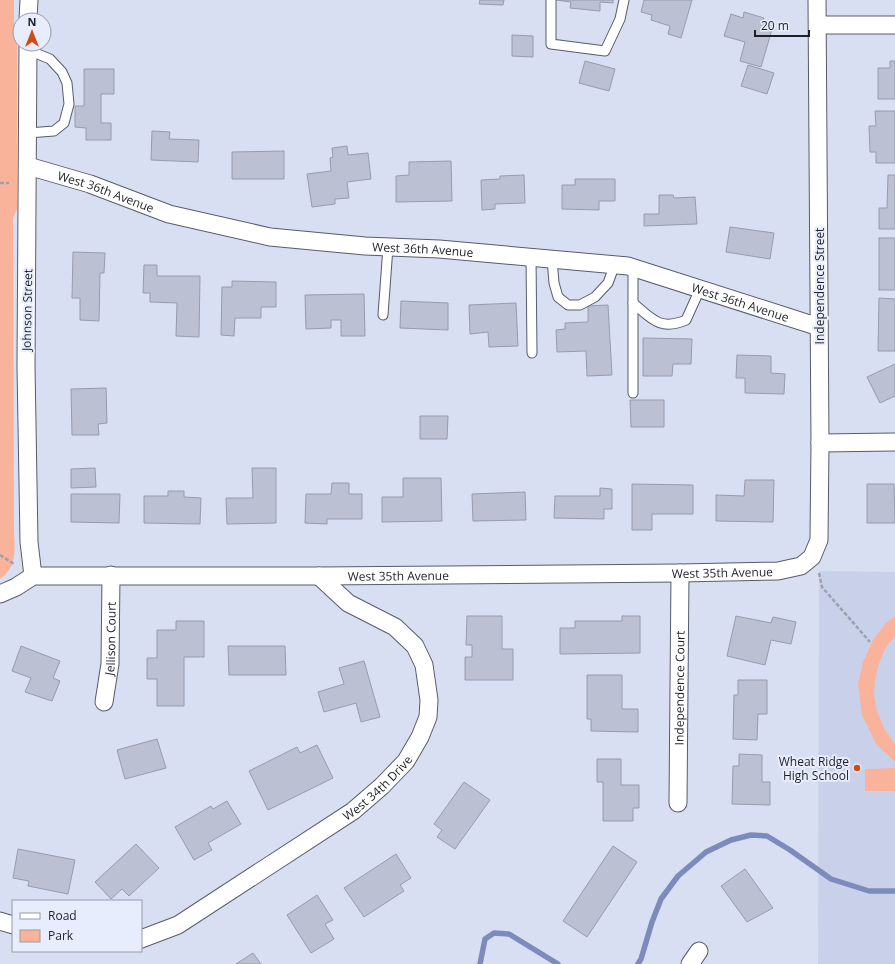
<svg xmlns="http://www.w3.org/2000/svg" width="895" height="964" font-family="'Open Sans',sans-serif">
<rect width="100%" height="100%" fill="#d9dff2"/>
<path fill="#c9d1ea" d="M819,571L895,572V964H818Z"/>
<g fill="#fab39b">
<path d="M0,0H14V24L17,33V209L13,218L14,532C15,549 17,568 0,579Z"/>
<path d="M895,616V636L885,649L878,666L875,681L874,695L877,711L885,730L895,744V762L876,744L862,715L858,684L863,662L873,640L886,623Z"/>
<path d="M895,768V791H865V769Z"/>
</g>
<g fill="none" stroke-linecap="round" stroke-linejoin="round">
<g stroke="#7c8bbb" stroke-width="5.5">
<path d="M480,964L485,939L494,933L509,934L558,964"/>
<path d="M638,964L641,959L652,922L661,899L678,876L706,852L731,840L751,835L767,836L790,850L831,879L869,891H895"/>
</g>
</g>
<g fill="#bbc1d3" stroke="#969cad">
<path d="M480,0H504L503,5L479,4Z"/>
<path d="M556,0H613V3L600,2V11L570,8L571,2Z"/>
<path d="M644,0H692L681,38L668,34L670,26L651,20L652,15L641,12Z"/>
<path d="M744,12L764,18L762,23L773,26L761,67L740,61L745,42L724,36L731,14L743,18Z"/>
<path d="M512,35L533,36V57L512,56Z"/>
<path d="M585,61L615,69L609,91L579,83Z"/>
<path d="M890,61H895V99H878V68H890Z"/>
<path d="M748,65L774,73L767,94L741,86Z"/>
<path d="M84,69H114V94H101V123H111V140H86V128L75,127V106H84Z"/>
<path d="M875,111H895V163H876V152H870L869,126H876Z"/>
<path d="M152,131L170,132L169,139L199,140L198,162L151,160Z"/>
<path d="M347,146L348,155L368,153L371,179L347,182L349,198L335,199V204L312,207L307,174L331,171L330,158L333,157L332,148Z"/>
<path d="M284,151V179H232V152Z"/>
<path d="M451,161L452,201L396,202V176L409,175V162Z"/>
<path d="M524,175L525,203L495,204V209L482,210L481,180L500,179V176Z"/>
<path d="M888,175H895V229H879V208H887Z"/>
<path d="M575,179H615V201H599V210L562,209V185H575Z"/>
<path d="M659,195H673L674,198L695,197L697,224L644,226V214H659Z"/>
<path d="M730,227L774,233L770,259L726,252Z"/>
<rect x="879" y="238" width="16" height="52"/>
<path d="M73,252L105,253L104,273H100L99,321L80,320V298H72Z"/>
<path d="M144,265H157V276H200L199,337L176,336L177,303L150,302V293H143Z"/>
<path d="M232,281L276,282V307H261V318H235L234,336L221,335L222,287H232Z"/>
<path d="M364,294L365,336H341V320H331V328L306,329L305,295Z"/>
<path d="M879,298L895,299V351H878Z"/>
<path d="M401,301L448,303V330L400,328Z"/>
<path d="M516,303L518,346L489,347L488,332L470,334L469,305Z"/>
<path d="M608,305L612,375L587,376L586,351L557,352L556,330L565,329V323L588,322V306Z"/>
<path d="M643,338L692,339L691,364H673L672,376H643Z"/>
<path d="M737,355L771,356V373L785,374L784,394L745,393V378H736Z"/>
<path d="M895,364V396L880,403L867,377Z"/>
<path d="M106,388L107,423L98,424L99,435H72L71,389Z"/>
<path d="M630,400H664V427H631Z"/>
<path d="M420,416H448L447,439H420Z"/>
<path d="M95,468L96,487L71,488V469Z"/>
<path d="M252,468H276V523L227,524L226,498H253Z"/>
<path d="M403,478H441L442,521L382,522V497H403Z"/>
<path d="M745,480H774L773,522L716,521V495L744,496Z"/>
<path d="M332,483H349V494H362V519H327V524L305,523L306,494H331Z"/>
<path d="M632,484L693,485V514H652V530H632Z"/>
<path d="M867,484H894L895,523H867Z"/>
<path d="M600,488L612,489V509H604V519L554,518L555,496H600Z"/>
<path d="M168,491H184V497L201,498L200,524L144,523V496H168Z"/>
<path d="M525,492L526,520L473,521L472,494Z"/>
<path d="M71,494H120L119,523L71,522Z"/>
<path d="M467,616H502V649H513V680H465V657H472V645H466Z"/>
<path d="M622,616H640V653L560,654V628H575V621H622Z"/>
<path d="M736,616L771,623L773,617L796,622L791,644L771,640L765,665L727,656Z"/>
<path d="M176,621H204V657H184V706H157V679H147V658H157V630H176Z"/>
<path d="M21,646L60,661L53,678L60,681L52,701L25,692L31,678L12,671Z"/>
<path d="M228,646H285L286,675H229Z"/>
<path d="M364,661L380,717L361,722L356,703L324,712L318,692L344,684L339,668Z"/>
<path d="M587,675H622V709H638V732L591,731V719H587Z"/>
<path d="M738,680H767V714H758L757,740L733,739L734,695H738Z"/>
<path d="M157,739L166,768L125,779L117,750Z"/>
<path d="M317,745L333,778L268,810L249,771L297,747L300,753Z"/>
<path d="M739,754L762,755V782H770V805L732,804L733,766H739Z"/>
<path d="M597,759H621V785H639V808H633V821H603V782H597Z"/>
<path d="M464,782L490,800L455,849L437,837L442,830L434,824Z"/>
<path d="M227,801L241,824L208,843L212,850L194,860L175,827L211,806L213,809Z"/>
<path d="M136,844L159,868L129,896L122,889L111,899L95,882Z"/>
<path d="M613,846L637,862L587,937L563,921Z"/>
<path d="M18,849L75,860L68,894L28,886L29,881L13,878Z"/>
<path d="M396,854L411,878L400,885L404,891L364,917L344,888Z"/>
<path d="M745,869L773,908L747,922L721,886Z"/>
<path d="M317,895L333,920L325,924L334,939L311,953L287,915Z"/>
<path d="M253,953L261,964H236Z"/>
</g>
<g fill="none" stroke-linecap="round" stroke-linejoin="round">
<g stroke="#575c6c" stroke-width="11">
<g id="lane">
<path d="M551,0V44L605,51L620,19L624,0"/>
<path d="M28,50L50,59L62,72L67,83L69,104L64,123L54,131L28,133"/>
<path d="M531,257L532,353"/>
<path d="M552,259L554,283L558,297L568,305H580L595,297L608,283L615,264"/>
<path d="M633,267V393"/>
<path d="M633,303C652,319 660,331 686,320L700,289"/>
<path d="M383,315L388,247"/>
</g>
</g>
<g stroke="#575c6c" stroke-width="19">
<g id="street">
<path d="M28,20L29,0"/>
<path d="M818,25H895"/>
<path d="M28,44L26,366L29,542L33,576"/>
<path id="s1" d="M28,166L90,184L169,214L270,237L365,246L439,249L628,266L819,327"/>
<path d="M820,443L895,442"/>
<path id="s2" d="M0,594L16,587L33,576H319L680,573L778,571L801,566L812,557L819,540L820,443L817,0"/>
<path id="s3" d="M104,702L110,664L111,575"/>
<path id="s4" d="M678,803L680,573"/>
<path d="M0,921L13,925"/>
<path id="s5" d="M141,939L178,925L353,811L382,786L406,761L420,737L428,717L429,700L424,665L415,646L395,627L348,603L319,576"/>
<path d="M690,964L699,951"/>
</g>
</g>
<g stroke="#9ca1b0" stroke-width="2.5" stroke-dasharray="4 2" stroke-linecap="butt">
<path d="M0,183H9"/>
<path d="M0,555L14,564"/>
<path d="M819,573L822,587L870,642"/>
</g>
<use href="#lane" stroke="#fff" stroke-width="9"/>
<use href="#street" stroke="#fff" stroke-width="17"/>
</g>
<circle fill="#d14b14" stroke="#e7edfc" stroke-width="1.5" cx="857" cy="768" r="4"/>
<g text-anchor="middle" dominant-baseline="central" stroke-width="4" stroke-linejoin="round" paint-order="stroke">
<g font-size="12" fill="#1e2027" stroke="#e7edfc">
<text stroke="none"><textPath href="#s1" startOffset="82">West 36th Avenue</textPath></text>
<text stroke="none"><textPath href="#s1" startOffset="406">West 36th Avenue</textPath></text>
<text transform="translate(819 286) rotate(-90)">Independence Street</text>
<text stroke="none"><textPath href="#s1" startOffset="730">West 36th Avenue</textPath></text>
<text transform="translate(27 310) rotate(-89)">Johnson Street</text>
<text stroke="none"><textPath href="#s2" startOffset="727">West 35th Avenue</textPath></text>
<text stroke="none"><textPath href="#s2" startOffset="403">West 35th Avenue</textPath></text>
<text stroke="none"><textPath href="#s3" startOffset="64">Jellison Court</textPath></text>
<text stroke="none"><textPath href="#s4" startOffset="115">Independence Court</textPath></text>
<text stroke="none"><textPath href="#s5" startOffset="282">West 34th Drive</textPath></text>
</g>
<g font-size="12" fill="#1e2027" stroke="#e7edfc" text-anchor="end">
<text x="849" y="761">Wheat Ridge<tspan x="849" dy="14">High School</tspan></text>
</g>
</g>
<rect x="12" y="900" width="130" height="52" fill="#e7edfc" stroke="#979ba7"/>
<rect x="20" y="913" width="20" height="6" fill="#ffffff" stroke="#979ba7"/>
<text x="48" y="920" font-size="12" fill="#1e2027">Road</text>
<rect x="20" y="930" width="20" height="12" fill="#fab39b" stroke="#979ba7"/>
<text x="48" y="940" font-size="12" fill="#1e2027">Park</text>
<g transform="translate(32 32)"><circle r="19" fill="#e7edfc" stroke="#979ba7"/>
<path d="M0-3L7 15L0 10L-7 15Z" fill="#d14b14"/>
<text y="-6" font-size="11" font-weight="bold" text-anchor="middle" fill="#1e2027">N</text>
</g>
<path d="M755 30v6h54v-6" fill="none" stroke="#1e2027" stroke-width="2"/>
<text x="761" y="30" font-size="12" fill="#1e2027" stroke="#e7edfc" stroke-width="3" paint-order="stroke">20 m</text>
</svg>
